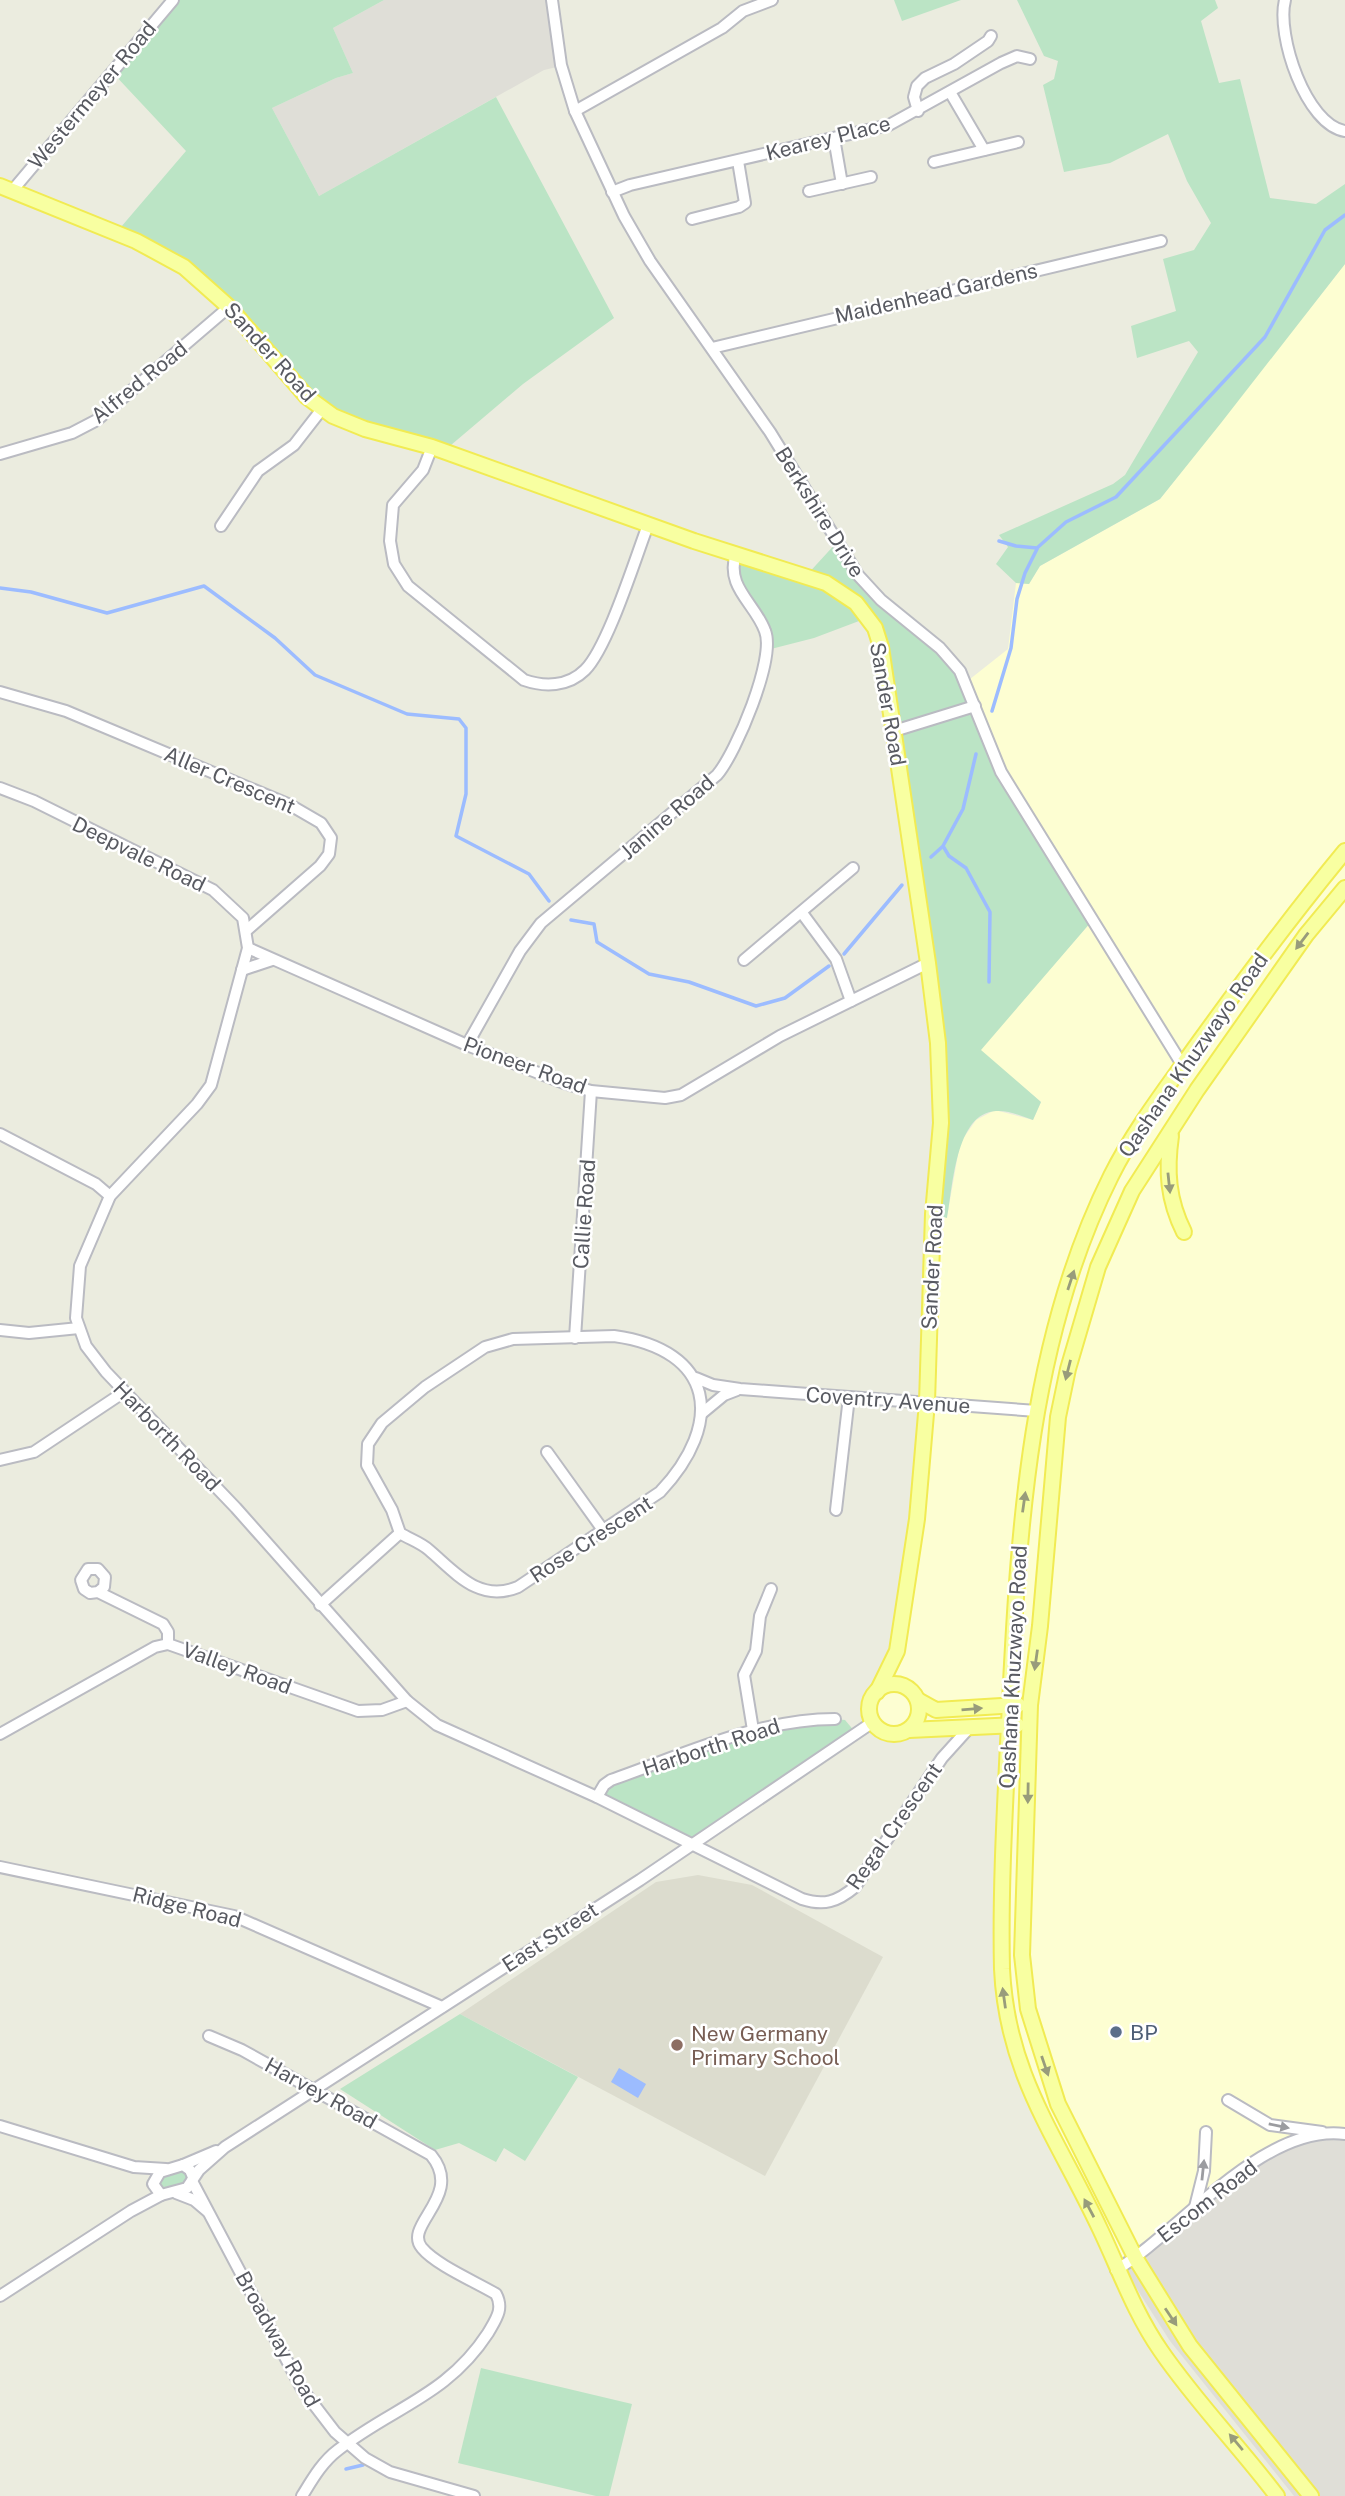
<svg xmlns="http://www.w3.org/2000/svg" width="1345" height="2496" font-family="'Public Sans',sans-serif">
<rect width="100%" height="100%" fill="#ebecdf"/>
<path fill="#fdfed2" d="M1345,264V2135L1123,2267L1040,2112L1004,1992L1009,1726L857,1733L870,1721L896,1648L916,1519L933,1214L947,1217L960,1143L976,1120L995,1110L1033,1120L1041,1102L980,1050L1091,922L1000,773L965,683L1008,649L1016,583L1029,584L1040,566L1160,499Z"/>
<g fill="#dfded7">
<path d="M384,0H552L561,66L544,70L319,196L272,108L336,78L353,73L333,28Z"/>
<path d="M1345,2135V2496H1294L1170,2341L1123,2267L1235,2175L1302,2141Z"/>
</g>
<path fill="#dcdcce" d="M698,1875L752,1885L883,1957L765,2176L460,2014L656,1882Z"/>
<g fill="#bbe4c5">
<path d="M174,0H384L333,28L353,73L336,78L272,108L319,196L496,97L614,318L523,384L444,451L333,417L209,287L115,234L186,151L112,72Z"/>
<path d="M894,0H961L902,21Z"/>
<path d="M1017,0H1215L1218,8L1201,21L1219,83L1240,79L1270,198L1316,204L1345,184V264L1221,423L1160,499L1040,566L1029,584L1016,583L996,564L1008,547L999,535L1113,484L1125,475L1198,352L1189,341L1137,358L1131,326L1176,311L1163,259L1194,250L1211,223L1187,181L1168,134L1110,163L1064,172L1043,85L1054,79L1058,61L1044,56Z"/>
<path d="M838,541L859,574L954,663L982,730L1091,922L981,1050L1041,1102L1033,1120C1021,1116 1008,1110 996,1111C955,1113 953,1188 947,1218L933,1214L940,1091L883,660L867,618L814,638L767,650L768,642L734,574L736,555L805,577Z"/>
<path d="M835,1719L845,1720L856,1733L693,1845L596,1798L600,1789L753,1730Z"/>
<path d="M460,2014L578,2077L525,2161L504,2148L496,2162L459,2143L435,2150L340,2089Z"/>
<path d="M175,2170L186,2173L188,2182L165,2193L158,2186L160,2178Z"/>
<path d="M481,2368L632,2404L609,2496H596L458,2463Z"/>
</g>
<path fill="#9cbcff" d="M619,2068L646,2084L638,2098L611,2082Z"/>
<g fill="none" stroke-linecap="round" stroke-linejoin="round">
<g stroke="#9cbcff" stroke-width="3.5">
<path d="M999,541L1016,546L1037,548L1066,522L1116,497L1265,337L1325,230L1345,215"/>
<path d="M0,588L31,592L107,613L204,586L275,638L315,675L407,714L459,719L466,728V794L456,836L529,874L549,901"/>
<path d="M992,711L1011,648L1017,599L1025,573L1037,549"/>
<path d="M976,754L963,809L943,846L949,856L966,868L990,912L989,982"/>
<path d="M931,857L942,847"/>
<path d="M571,920L594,924L597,942L649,974L689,982L756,1006L785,998L829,966"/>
<path d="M844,954L902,885"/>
<path d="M346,2469L363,2465"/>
</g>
<g stroke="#babbc2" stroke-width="14">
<g id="minor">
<path d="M552,0L561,65L575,111L624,216L650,261L770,432L858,575L881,600L940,648L960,671L1001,772L1183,1066"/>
<path d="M1285,0C1276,35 1306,125 1345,131"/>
<path d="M950,92L984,150"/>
<path d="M575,111L722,28L743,11L772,0"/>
<path d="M918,111L914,97L917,86L925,78L954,64L988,41L991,36"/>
<path d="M834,138L842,184"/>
<path d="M934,162L1018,142"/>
<path d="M12,191L173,0"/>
<path d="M809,191L871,177"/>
<path d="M612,192L630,185L889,125L1001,63L1017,56L1030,59"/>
<path d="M692,219L739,207L745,203L738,161"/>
<path d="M712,348L1161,241"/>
<path d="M432,447L423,470L393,505L390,541L394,564L408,586L524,680C544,687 568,687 585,670C608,647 635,559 648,525"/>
<path d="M0,454L72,433L97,420L229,307"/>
<path d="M221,526L258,471L294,445L322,409"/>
<path d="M0,692L66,711L290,805L321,823L331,838L329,854L320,866L247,930"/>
<path d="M894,731L975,706"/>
<path d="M0,788L34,801L213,890L243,918L248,948L211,1085L197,1104L110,1196L80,1266L76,1318L86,1346L106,1372L236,1508L407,1701L437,1725L597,1797L802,1899C824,1906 837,1902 855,1887L942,1758L970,1727"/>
<path d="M802,913L836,959L851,1001"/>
<path d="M248,948L467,1045L564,1083L591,1091L665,1098L681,1095L780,1036L928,963"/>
<path d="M744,960L853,868"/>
<path d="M242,970L272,960"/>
<path d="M467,1045L520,951L541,923L717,775C736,753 776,658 765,631C755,603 725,587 736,554"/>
<path d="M0,1134L96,1184L110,1196"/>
<path d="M0,1330L29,1333L79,1328"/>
<path d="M614,1336C715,1350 725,1423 660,1492L518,1587C479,1603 456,1573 429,1550C420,1542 409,1539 400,1533L392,1510L367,1465L368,1444L382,1423L425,1387L485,1347L513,1339Z"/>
<path d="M575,1338L591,1091"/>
<path d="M696,1378L713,1385L740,1389L1037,1411"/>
<path d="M701,1414L724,1395L737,1390"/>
<path d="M547,1452L603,1530"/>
<path d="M0,1460L34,1452L124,1392"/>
<path d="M836,1510L849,1397"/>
<path d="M98,1592L104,1587L105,1577L98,1569H88L81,1580L84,1589L90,1593L98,1592L163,1624L168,1632V1644"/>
<path d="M320,1605L400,1533"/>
<path d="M753,1730L744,1675L756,1651L760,1616L771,1589"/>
<path d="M0,1734L155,1647L168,1644L358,1711L382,1710L407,1701"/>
<path d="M597,1797L604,1785L611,1780C683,1755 757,1719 835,1719"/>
<path d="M0,1867L234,1916L442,2007"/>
<path d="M209,2036L242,2050L431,2155C465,2196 402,2225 422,2248C436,2265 476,2282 496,2294C504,2309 496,2319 488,2333C447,2396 393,2407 338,2450C322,2462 312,2480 302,2496"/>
<path d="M1228,2100L1270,2125L1322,2132"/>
<path d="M0,2126L134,2167L166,2169"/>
<path d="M183,2165L216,2151"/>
<path d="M192,2181L302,2389L335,2432L365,2458L390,2472L474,2496"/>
<path d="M176,2193L194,2200L207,2211"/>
<path d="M161,2195L153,2184L160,2172L183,2165L190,2170L193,2177"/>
<path d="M1195,2207L1204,2171L1206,2132"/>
<path d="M1116,2270C1180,2232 1263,2123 1345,2134"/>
<path d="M0,2296L131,2211L161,2195L187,2188L199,2170L225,2147L640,1880L873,1722"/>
</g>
</g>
<g stroke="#f1eb53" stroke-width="18">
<g id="major">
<path d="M0,186L136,241L184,267L229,307L307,397L333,416L365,429L432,447L694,541L826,583L856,603L875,628L881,647L928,963L938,1043L941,1123L933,1214L927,1402L917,1519L897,1651L877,1692"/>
<path d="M1171,1136C1166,1171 1168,1200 1184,1232"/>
<circle cx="894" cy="1709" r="25"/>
<path d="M918,1700L936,1710L1018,1705"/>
<path d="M909,1730L1017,1725"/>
<path d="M1277,2496C1240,2447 1196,2402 1161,2351C1134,2312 1120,2271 1100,2229C1057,2137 1007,2075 1002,1969C1000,1880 1006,1791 1010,1702C1019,1524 1030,1338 1111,1176C1134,1130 1165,1090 1194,1049C1243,981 1292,915 1345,851"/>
<path d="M1311,2496L1190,2346L1136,2259L1058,2104L1028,2009L1022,1955L1030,1705L1040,1626L1058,1417L1068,1369L1098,1267L1132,1191L1197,1090L1306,935L1345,888"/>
</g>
</g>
<use href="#minor" stroke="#fff" stroke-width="10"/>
<use href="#major" stroke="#f8ffa1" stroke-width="14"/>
</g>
<defs><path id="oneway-solid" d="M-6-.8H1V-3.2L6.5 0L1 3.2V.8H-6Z" transform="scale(1.75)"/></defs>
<g fill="#989c7b">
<use href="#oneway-solid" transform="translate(1302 941) rotate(127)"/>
<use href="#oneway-solid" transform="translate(1169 1183) rotate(84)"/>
<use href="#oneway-solid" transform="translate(1071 1280) rotate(-72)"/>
<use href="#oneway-solid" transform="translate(1068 1370) rotate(104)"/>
<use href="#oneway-solid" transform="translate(1024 1502) rotate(-82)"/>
<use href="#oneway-solid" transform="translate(1036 1660) rotate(98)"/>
<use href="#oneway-solid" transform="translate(972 1709) rotate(-5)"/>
<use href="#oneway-solid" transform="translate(1028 1793) rotate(91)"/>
<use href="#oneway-solid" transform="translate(1004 1998) rotate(-98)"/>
<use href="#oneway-solid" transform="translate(1045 2066) rotate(71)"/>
<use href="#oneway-solid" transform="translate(1089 2208) rotate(-118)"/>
<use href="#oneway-solid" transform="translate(1171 2317) rotate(56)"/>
<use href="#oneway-solid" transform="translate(1236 2442) rotate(-130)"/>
</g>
<g fill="#9b9ca0">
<use href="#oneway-solid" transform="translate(1279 2126) rotate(12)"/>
<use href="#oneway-solid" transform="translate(1203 2170) rotate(-84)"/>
</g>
<circle fill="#5c6f8a" stroke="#fff" stroke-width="2.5" cx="1116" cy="2032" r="7"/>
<circle fill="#8d6e63" stroke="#fff" stroke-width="2.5" cx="677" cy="2045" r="7"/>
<g text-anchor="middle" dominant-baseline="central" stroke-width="5" stroke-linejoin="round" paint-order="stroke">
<g font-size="21" fill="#585a61" stroke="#fff">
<text transform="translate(92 95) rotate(-50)">Westermeyer Road</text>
<text transform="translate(828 138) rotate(-14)">Kearey Place</text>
<text transform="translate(936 293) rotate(-13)">Maidenhead Gardens</text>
<text transform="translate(270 352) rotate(48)">Sander Road</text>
<text transform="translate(139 382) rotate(-39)">Alfred Road</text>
<text transform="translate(820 512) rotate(58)">Berkshire Drive</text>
<text transform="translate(888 704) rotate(80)">Sander Road</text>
<text transform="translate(230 780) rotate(23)">Aller Crescent</text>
<text transform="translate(667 817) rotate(-41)">Janine Road</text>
<text transform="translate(139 854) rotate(26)">Deepvale Road</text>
<text transform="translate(1193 1055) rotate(-55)">Qashana Khuzwayo Road</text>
<text transform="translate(525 1065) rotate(20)">Pioneer Road</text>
<text transform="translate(584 1214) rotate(-86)">Callie Road</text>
<text transform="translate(932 1267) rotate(-87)">Sander Road</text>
<text transform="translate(888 1400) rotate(4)">Coventry Avenue</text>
<text transform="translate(167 1436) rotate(46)">Harborth Road</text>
<text transform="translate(591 1539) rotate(-33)">Rose Crescent</text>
<text transform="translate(1013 1667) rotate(-87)">Qashana Khuzwayo Road</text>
<text transform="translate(237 1668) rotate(20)">Valley Road</text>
<text transform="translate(711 1747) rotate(-18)">Harborth Road</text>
<text transform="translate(894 1826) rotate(-55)">Regal Crescent</text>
<text transform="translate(187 1907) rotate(14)">Ridge Road</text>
<text transform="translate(550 1937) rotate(-33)">East Street</text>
<text transform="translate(321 2093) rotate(29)">Harvey Road</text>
<text transform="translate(1207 2201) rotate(-38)">Escom Road</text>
<text transform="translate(278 2339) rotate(61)">Broadway Road</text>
</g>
<g font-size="21" fill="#4e5e75" stroke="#fff" text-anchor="start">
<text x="1130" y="2032">BP</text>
</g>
<g font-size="21" fill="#785e54" stroke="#fff" text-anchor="start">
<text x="691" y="2033">New Germany<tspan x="691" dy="24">Primary School</tspan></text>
</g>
</g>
</svg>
